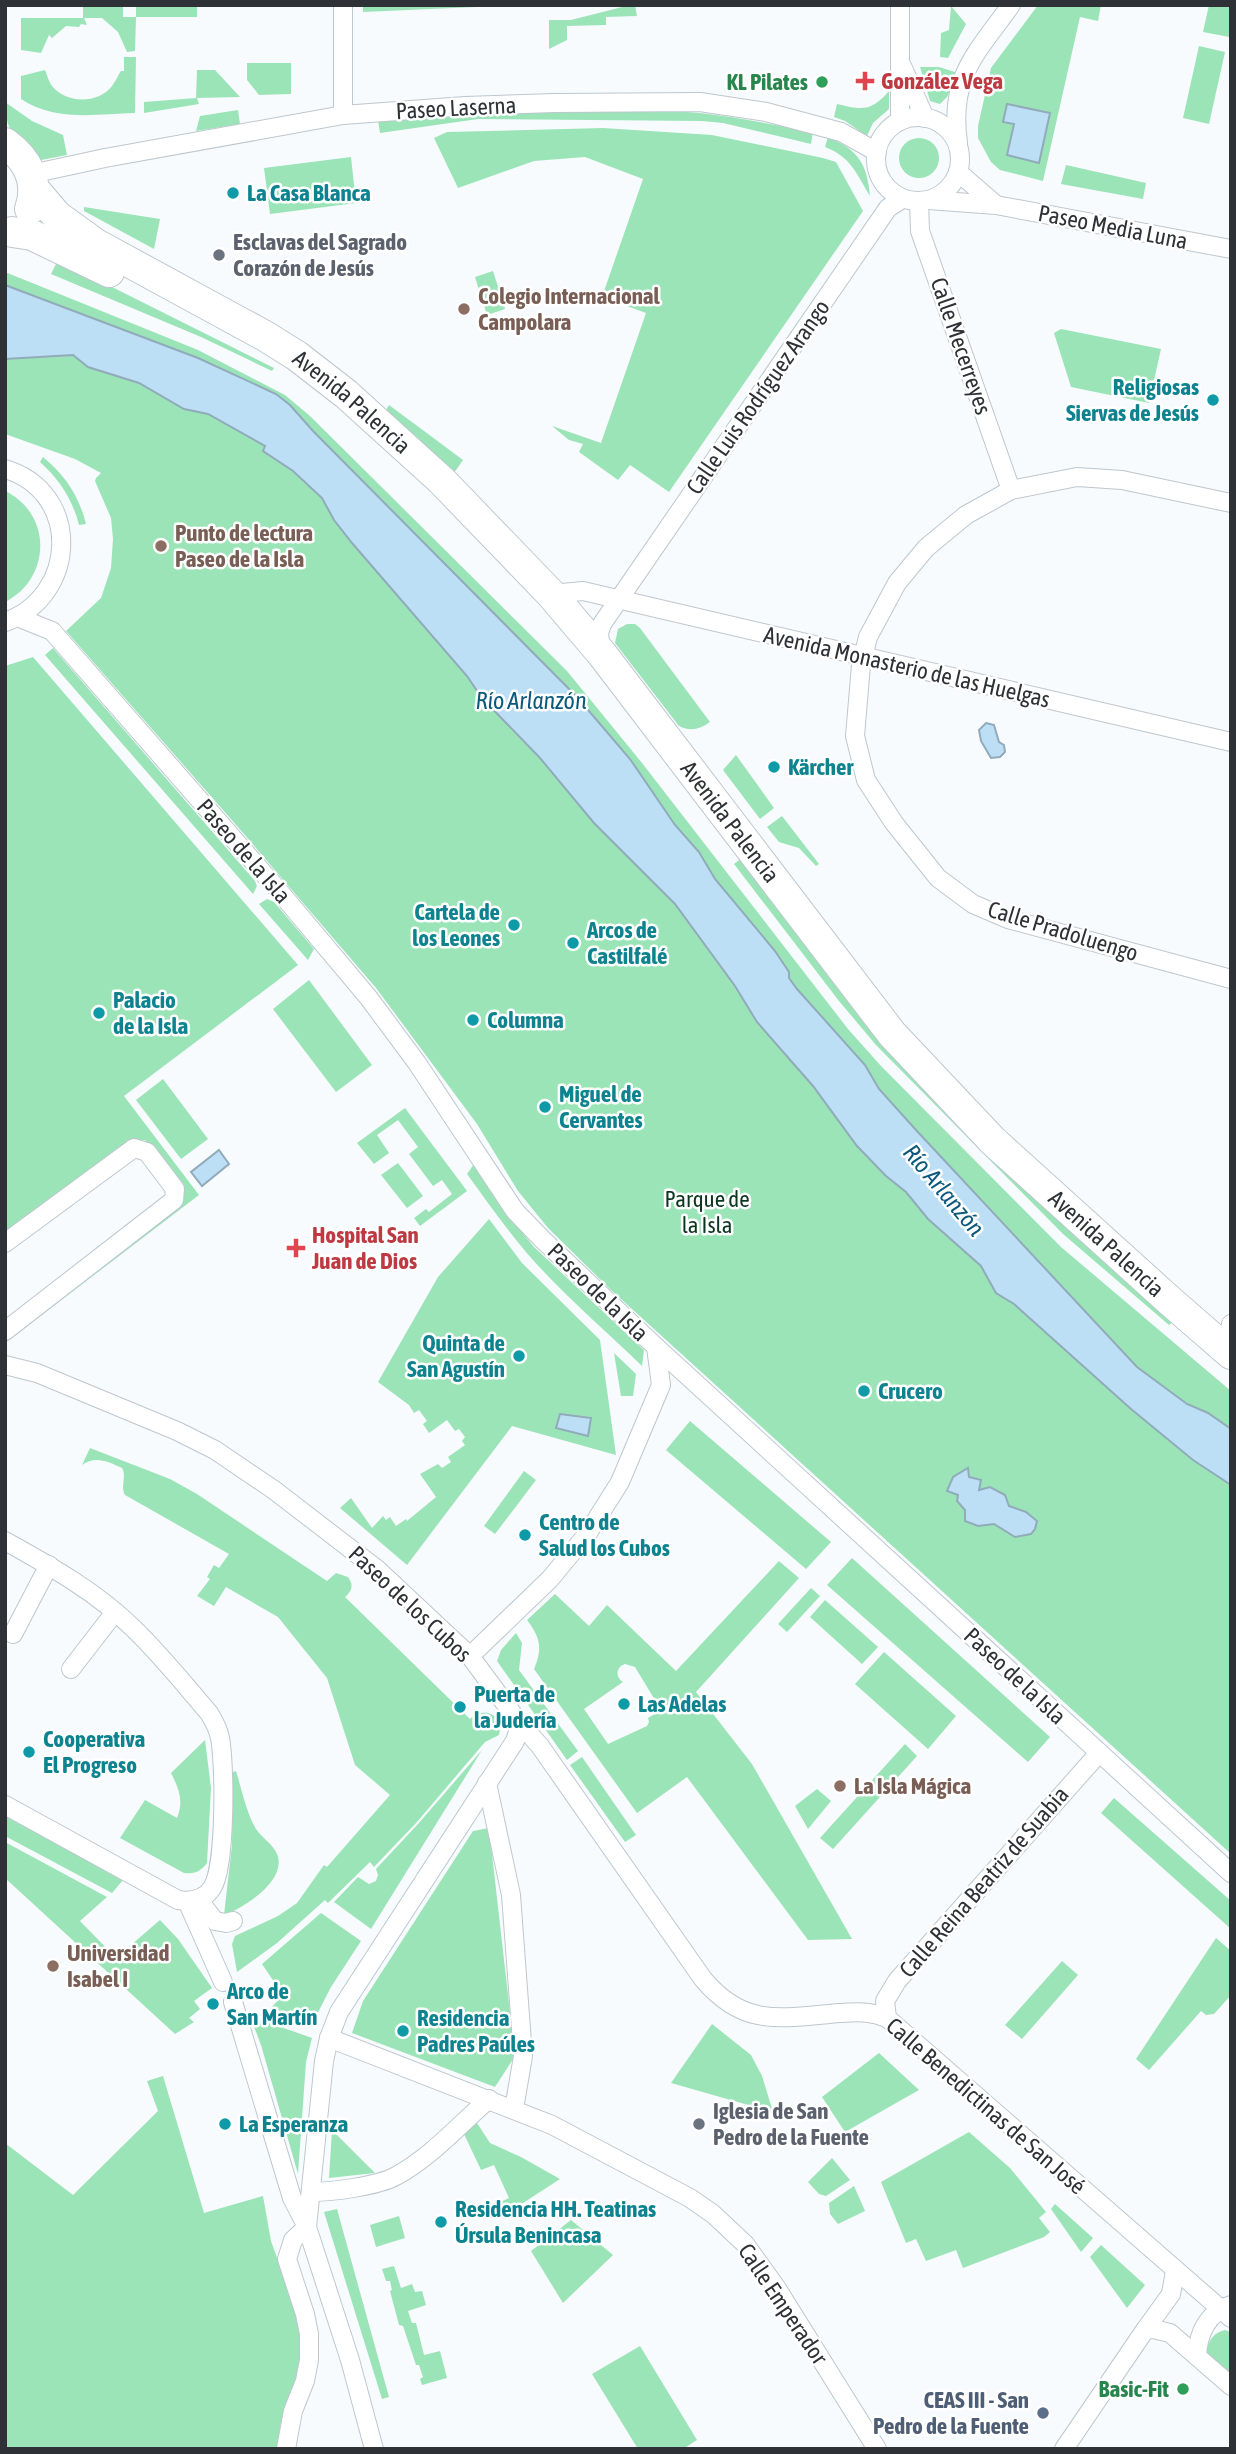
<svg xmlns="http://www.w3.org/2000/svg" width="1236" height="2454" font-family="'Asap Condensed',sans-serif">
<rect width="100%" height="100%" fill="#f7fbfe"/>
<g fill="#9be4b7" fill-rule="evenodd">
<path d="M83,5H123V17H136V5H197V17H136L135,51L127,52L118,32L102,18H84L87,25L81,24L79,27L66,26L52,38L49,35L41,53L21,50V18H83Z"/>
<path d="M363,5H524L363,12Z"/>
<path d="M630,5H635L637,16L606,17V25L567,26V40L549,49V20H571Z"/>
<path d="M1038,5H1101L1098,21L1080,17L1043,181L1000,170L991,162L978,138V126L991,68ZM1014,124L1039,162L1007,155Z"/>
<path d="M1209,5H1231L1229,37L1203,32Z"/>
<path d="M951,6L966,24L948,58L940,57L941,33L949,30Z"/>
<path d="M1199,46L1225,52L1209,124L1183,118Z"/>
<path d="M124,57H136L135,113C97,114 55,122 21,99V76L45,70C47,75 49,82 52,86C67,104 98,104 112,86C116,81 118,75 121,71H124Z"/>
<path d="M247,63H291V94L259,95L247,80Z"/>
<path d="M920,67H939L958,73L947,97L940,104L930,101Z"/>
<path d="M197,70H215L240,97L197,98L199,104L144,113V102L196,98Z"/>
<path d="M889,91V109L873,123L867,136L845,121L834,117L837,104C862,110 871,112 889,91Z"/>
<path d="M5,102L32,121L63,135L67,155L41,160C17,139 6,136 5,102Z"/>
<path d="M238,110L240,124L196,131L200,116Z"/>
<path d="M521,111C580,111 641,108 700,113C738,117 775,125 813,132L811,144L723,123L702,121L478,119L380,133L378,120Z"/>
<path d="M603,128L712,135L823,158L836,162L863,211L669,492L630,465L618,480L579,452L583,444L569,440L552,426L601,443L646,313L602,297L643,179L585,157L534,161L458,188L434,138L447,132Z"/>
<path d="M828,137C858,150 867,163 870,196C856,173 851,157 825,147Z"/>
<circle cx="919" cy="158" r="20"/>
<path d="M351,157L356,203L270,214L264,168Z"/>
<path d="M1066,165L1146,183L1143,199L1061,184Z"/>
<path d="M84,207L160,219L154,249L84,211Z"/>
<path d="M58,260L274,368L272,371L201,337L51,274Z"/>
<path d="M493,271L505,309L487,315L475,277Z"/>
<path d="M5,272L198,350L285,395L310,416L567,671L642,763L848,1029L881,1066L1061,1247L1231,1391V1854L610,1289L548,1228L518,1191L477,1124L376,988L244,834L66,631L101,598L111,568L113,539L111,518L95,481L96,478L101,473L75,459L5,434Z"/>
<path d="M1061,329L1161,349L1149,403L1071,387L1054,333Z"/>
<path d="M389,405L463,460L454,473L386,410Z"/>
<path d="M43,457C65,475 79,496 86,524L79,525C73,500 59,479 40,462Z"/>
<path d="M5,491C53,514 51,579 5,602Z"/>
<path d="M627,624H635L640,628L710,722C700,729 691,732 679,726L615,643L618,629Z"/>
<path d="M53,648L255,881L257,886L253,894L45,655Z"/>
<path d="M33,657L298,965L124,1096L199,1195L5,1343V1337L180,1200L167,1167L145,1140H131L92,1167L5,1236V666Z"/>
<path d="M736,755L774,808L760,819L723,770Z"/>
<path d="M782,816L819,864L816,866L799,848L779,842L767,827Z"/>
<path d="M747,854L829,963L1179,1316L1169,1325L1063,1234L876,1045L839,1001L734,864Z"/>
<path d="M267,899L274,902L314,949L308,960L259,904Z"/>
<path d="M309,980L372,1065L336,1092L273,1009Z"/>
<path d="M163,1079L208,1139L181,1159L136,1100Z"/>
<path d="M405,1108L467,1191L420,1226L414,1218L426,1209L429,1212L452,1194L442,1180L433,1186L409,1154L418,1147L398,1120L377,1135L389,1153L374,1164L357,1143Z"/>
<path d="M398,1163L423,1196L407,1208L381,1175Z"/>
<path d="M474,1164L500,1205L534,1247L644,1350L642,1366C606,1331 567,1298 533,1260C509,1233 488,1203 467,1174Z"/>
<path d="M489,1219L522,1263L600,1340L616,1455L512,1426L407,1565L340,1508L351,1498L372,1528L383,1516L386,1520L390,1517L396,1526L406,1519L407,1521L436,1497L420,1474L438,1464L442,1468L451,1462L448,1457L465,1445L462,1441L465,1437L459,1429L455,1431L447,1420L429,1433L423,1424L427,1421L419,1410L414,1413L409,1405L378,1382L438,1277Z"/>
<path d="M614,1353L636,1374L633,1396H621Z"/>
<path d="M690,1421L831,1542L806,1569L666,1450Z"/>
<path d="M90,1448L170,1479L197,1494L327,1581L336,1573L348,1577C354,1585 352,1591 345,1597L470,1719C484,1705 504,1715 499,1735L485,1742L417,1822L374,1867L370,1862L328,1903L325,1900L277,1943L237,1972L232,1944L235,1936L278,1916L297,1903L324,1865L327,1867L390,1795L355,1765L327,1678L278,1617L226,1587L214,1606L197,1596L210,1579L207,1577L214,1565L219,1568L229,1554L125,1495C120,1487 127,1476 122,1468C109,1462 95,1455 82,1465Z"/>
<path d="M524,1471L536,1480L495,1534L484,1526Z"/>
<path d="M852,1558L1050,1737L1028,1762L827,1585Z"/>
<path d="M779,1561L799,1578L696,1692L752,1764L852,1939L808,1940L687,1777L637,1813L534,1669C543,1648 540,1637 527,1620L555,1594L589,1626L607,1605L676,1671ZM625,1664L635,1667L661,1710L648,1718L649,1722L647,1726L608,1744L584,1709L623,1682C615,1677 616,1667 625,1664Z"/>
<path d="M811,1588L820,1596L787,1632L778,1624Z"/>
<path d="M825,1600L878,1647L862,1664L810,1617Z"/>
<path d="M516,1633L522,1643L519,1670L578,1751L567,1760L497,1661L501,1650Z"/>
<path d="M884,1652L956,1716L928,1749L855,1684Z"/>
<path d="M205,1740L211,1788L207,1863C200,1872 195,1874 184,1873L120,1838L145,1800L177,1818C184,1801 179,1789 171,1773Z"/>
<path d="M905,1744L917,1756L833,1849L820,1838Z"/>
<path d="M482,1750L371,1929L334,1902L358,1877L369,1884L376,1881L378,1875L376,1869L418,1824Z"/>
<path d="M582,1757L636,1835L625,1842L570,1765Z"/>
<path d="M236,1771C242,1790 246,1812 256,1829C262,1838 273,1844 277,1854C288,1880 244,1908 224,1915L232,1845L233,1772Z"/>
<path d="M817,1789L831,1801L808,1829L795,1806Z"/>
<path d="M1114,1798L1231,1901V1929L1101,1813Z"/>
<path d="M5,1814L110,1872L123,1880L112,1893L5,1836Z"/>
<path d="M489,1828L515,2056L495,2087L352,2033L363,2001L473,1831Z"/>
<path d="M5,1842L107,1897L80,1921L116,1958L160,1920L178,1939L212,1988L194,2001L200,2009L189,2018L194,2022L175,2034L5,1878Z"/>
<path d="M321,1913L361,1941L331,1987L312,2024L269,2010L283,1995L262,1964Z"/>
<path d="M1216,1938L1231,1951V1995L1214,2014L1206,2015L1201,2011L1149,2070L1136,2059Z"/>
<path d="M1062,1961L1078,1975L1022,2039L1005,2025Z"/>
<path d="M250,2016L312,2038L306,2062L298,2174L261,2045Z"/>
<path d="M712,2024L751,2055L762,2076L773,2112L671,2083Z"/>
<path d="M879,2053L919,2090L845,2132L822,2097Z"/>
<path d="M163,2076L204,2213L263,2196L271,2241L303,2330L302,2365L280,2426L279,2449H5V2143L73,2195L158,2111L147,2081Z"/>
<path d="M477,2123L490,2143L521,2157L560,2179L503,2216L496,2204L509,2198L494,2165L481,2170L464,2134Z"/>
<path d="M332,2130L375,2173L329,2178Z"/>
<path d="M969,2132L1010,2168L1046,2212L1039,2218L1050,2232L1044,2237L963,2268L956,2250L926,2261L916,2239L906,2243L881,2182Z"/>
<path d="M832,2158L850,2180L826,2196L819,2194L808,2182Z"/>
<path d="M854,2186L865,2211L838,2224L830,2214L829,2203Z"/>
<path d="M1055,2204L1093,2238L1081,2252L1051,2209Z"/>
<path d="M337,2209L389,2397L382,2399L324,2212Z"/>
<path d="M399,2216L405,2238L376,2247L370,2225Z"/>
<path d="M571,2220L613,2255L563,2303L531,2251Z"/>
<path d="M1101,2245L1145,2285L1127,2308L1090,2257Z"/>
<path d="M394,2266L401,2288L412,2284L415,2292L422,2291L426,2305L408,2311L412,2323H416L424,2355L440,2351L447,2378L422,2385L420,2379L423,2377L419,2365H416L403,2326L399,2325L390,2291L392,2290L390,2281H386L382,2269Z"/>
<path d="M1225,2330L1231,2332V2376L1210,2358L1206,2352C1209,2340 1213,2333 1225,2330Z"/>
<path d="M640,2346L697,2440L683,2449H638L592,2374Z"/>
</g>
<g fill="#bcdff5" stroke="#91abbb" stroke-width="2">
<path d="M1007,104L1050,113L1039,163L1007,155L1014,124L1003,122Z"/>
<path d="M5,285L198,358L276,394L290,405L313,431L577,697L630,759L675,825L699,852L715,879L775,951L789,972V978L797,989L865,1065L879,1089L916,1130L1137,1367L1187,1404L1208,1413L1231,1429V1485L1193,1460L1131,1409L1014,1304L996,1293L981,1266L928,1219L906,1192L886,1176L857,1146L813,1086L757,1022L735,986L675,904L594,823L540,758L482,698L467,676L352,543L334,520L322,498L293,471L263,451L265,446L208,414L184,409L139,383L88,367L73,355L5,359Z"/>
<path d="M986,723L994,725L999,742L1004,745L1005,752L1000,757L991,758L981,741L979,730Z"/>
<path d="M219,1150L229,1164L202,1186L191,1172Z"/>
<path d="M560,1414L591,1418L588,1436L556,1428Z"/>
<path d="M968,1468L969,1477L981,1480L979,1490L990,1487L1005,1495L1009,1506L1026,1512L1037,1521L1035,1529L1031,1534L1015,1537L994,1524L978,1526L965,1521V1510L957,1501L958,1495L947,1491L953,1477Z"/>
</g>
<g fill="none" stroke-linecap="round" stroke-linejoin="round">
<g stroke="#bdc7cf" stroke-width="20">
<g id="minor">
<path d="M343,5V115"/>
<path d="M900,5V121"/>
<path d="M902,66L925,118"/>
<circle cx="918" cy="159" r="42"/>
<path d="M958,143C949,77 975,55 1011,5"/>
<path d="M958,172L996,205"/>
<path d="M31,174L105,158L343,115L465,106L554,103L700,102L766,112L841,132L877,152"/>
<path d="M929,200L996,205L1231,249"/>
<path d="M919,201L920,231L1011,490"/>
<path d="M5,469C82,492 78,596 5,622"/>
<path d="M1231,503L1122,480L1077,477L1011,490L966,515L926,548L897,583L868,637L861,665L855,736L866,780L894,823L938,878L973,904L1008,919L1231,979"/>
<path d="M551,594L583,591L1231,742"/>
<path d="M17,617L52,631L279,891L368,997L417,1063L515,1211L543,1240L656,1347L1231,1873"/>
<path d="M601,651L599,633L602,624L888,208L902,199"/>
<path d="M5,1243L134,1148L147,1152L175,1189L174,1200L5,1331"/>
<path d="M1225,1349L1231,1324"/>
<path d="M5,1365L37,1373L177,1431L215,1450L274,1490L378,1570L470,1656L518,1721V1732L515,1741L339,2012L329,2038L324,2061L307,2227"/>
<path d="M5,1541C50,1566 97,1592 134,1629C161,1655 185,1685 209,1713C214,1721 218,1728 220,1738C225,1764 226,1867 212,1888C204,1900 191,1902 178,1900L5,1805"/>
<path d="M13,1634L49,1565"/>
<path d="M470,1656L550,1579L588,1533L620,1482L661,1385L656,1347"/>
<path d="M71,1669L115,1612"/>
<path d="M518,1725L525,1729L540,1746L703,1979C744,2028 781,2018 839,2013C857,2012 870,2011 887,2018L1231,2318"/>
<path d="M487,1783L511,1895L523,2056L514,2109"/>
<path d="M198,1899L215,1921L226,1923L233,1921"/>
<path d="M187,1901L223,1982"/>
<path d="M233,2002L292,2198L307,2227L350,2360L374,2449"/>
<path d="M887,2018L885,2001L897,1981L1099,1753"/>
<path d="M329,2038L552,2125L690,2198L713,2214L745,2244L776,2287L877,2449"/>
<path d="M311,2192C332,2192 378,2186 396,2176C431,2157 459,2125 489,2099"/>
<path d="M1145,2330L1171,2294L1175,2271"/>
<path d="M1197,2356C1198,2333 1208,2312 1231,2305"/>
<path d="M286,2449L293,2411L305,2381L309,2360V2334L305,2314L287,2259L293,2240L307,2227"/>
<path d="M1064,2449L1145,2330L1153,2329L1170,2333L1231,2386"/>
</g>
</g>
<g stroke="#bdc7cf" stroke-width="32">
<g id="trunk">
<path d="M5,143C27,159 40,181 30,209"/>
<path id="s1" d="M34,189L57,216L96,244L265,336L297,356L346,394L441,480L551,594L602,654L892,1034L993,1141L1170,1301L1231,1354"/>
<path d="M12,232L32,235L109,272"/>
</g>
</g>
<use href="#minor" stroke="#fff" stroke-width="18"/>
<use href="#trunk" stroke="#fff" stroke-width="30"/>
</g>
<g fill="#e0444e" stroke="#fff" stroke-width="2.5">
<path d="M861.5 70.5h7v7h7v7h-7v7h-7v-7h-7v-7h7z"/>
<path d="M292.5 1237.5h7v7h7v7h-7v7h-7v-7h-7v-7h7z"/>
</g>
<g fill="#2e9e5b" stroke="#fff" stroke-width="2.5">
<circle cx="822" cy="82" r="7"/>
<circle cx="1183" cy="2389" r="7"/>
</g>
<g fill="#0f9aa8" stroke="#fff" stroke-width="2.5">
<circle cx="233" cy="193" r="7"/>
<circle cx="1213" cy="400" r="7"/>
<circle cx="774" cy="767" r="7"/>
<circle cx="514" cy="925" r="7"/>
<circle cx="573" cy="943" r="7"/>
<circle cx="99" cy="1013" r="7"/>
<circle cx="473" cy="1020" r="7"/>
<circle cx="545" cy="1107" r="7"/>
<circle cx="519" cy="1356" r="7"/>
<circle cx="864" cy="1391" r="7"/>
<circle cx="525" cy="1535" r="7"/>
<circle cx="624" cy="1704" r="7"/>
<circle cx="460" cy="1707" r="7"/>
<circle cx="29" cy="1752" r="7"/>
<circle cx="213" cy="2004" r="7"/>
<circle cx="403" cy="2031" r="7"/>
<circle cx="225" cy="2124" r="7"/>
<circle cx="441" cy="2222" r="7"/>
</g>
<g fill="#6b7280" stroke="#fff" stroke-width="2.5">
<circle cx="219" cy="255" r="7"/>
<circle cx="699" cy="2124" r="7"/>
</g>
<g fill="#8d6e63" stroke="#fff" stroke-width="2.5">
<circle cx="464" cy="309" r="7"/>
<circle cx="161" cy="546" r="7"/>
<circle cx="840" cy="1786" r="7"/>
<circle cx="53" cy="1966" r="7"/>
</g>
<circle fill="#5c6f8a" stroke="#fff" stroke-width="2.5" cx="1043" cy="2413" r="7"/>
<g text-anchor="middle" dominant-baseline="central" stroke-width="5" stroke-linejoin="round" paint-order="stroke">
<g font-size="23" font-weight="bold" fill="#be3a42" stroke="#fff" text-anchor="start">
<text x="881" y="81">González Vega</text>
<text x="312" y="1235">Hospital San<tspan x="312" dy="26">Juan de Dios</tspan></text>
</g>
<g font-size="23" font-weight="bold" fill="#27864d" stroke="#fff" text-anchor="end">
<text x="808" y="82">KL Pilates</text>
<text x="1169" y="2389">Basic-Fit</text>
</g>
<g font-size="23" fill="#2e3135" stroke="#fff">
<text transform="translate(456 108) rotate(-3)">Paseo Laserna</text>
<text transform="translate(1113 227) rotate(11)">Paseo Media Luna</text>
<text transform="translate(961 346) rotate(71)">Calle Mecerreyes</text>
<text transform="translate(758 397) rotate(-55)">Calle Luis Rodríguez Arango</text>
<text stroke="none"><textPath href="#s1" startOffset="385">Avenida Palencia</textPath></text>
<text transform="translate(907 667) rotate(13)">Avenida Monasterio de las Huelgas</text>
<text stroke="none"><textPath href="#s1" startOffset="952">Avenida Palencia</textPath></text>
<text transform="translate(244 851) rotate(49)">Paseo de la Isla</text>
<text transform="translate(1063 931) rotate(17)">Calle Pradoluengo</text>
<text stroke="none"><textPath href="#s1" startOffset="1519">Avenida Palencia</textPath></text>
<text transform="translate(598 1292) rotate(44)">Paseo de la Isla</text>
<text transform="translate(410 1604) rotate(43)">Paseo de los Cubos</text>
<text transform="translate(1015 1676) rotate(43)">Paseo de la Isla</text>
<text transform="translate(984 1882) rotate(-49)">Calle Reina Beatriz de Suabia</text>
<text transform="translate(986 2106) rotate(41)">Calle Benedictinas de San José</text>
<text transform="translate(783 2304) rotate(56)">Calle Emperador</text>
</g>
<g font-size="23" font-weight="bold" fill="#0d838f" stroke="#fff" text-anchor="start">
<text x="247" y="193">La Casa Blanca</text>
<text x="1199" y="387" text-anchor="end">Religiosas<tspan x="1199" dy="26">Siervas de Jesús</tspan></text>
<text x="788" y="767">Kärcher</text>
<text x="500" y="912" text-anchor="end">Cartela de<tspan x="500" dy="26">los Leones</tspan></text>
<text x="587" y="930">Arcos de<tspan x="587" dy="26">Castilfalé</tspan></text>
<text x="113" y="1000">Palacio<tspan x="113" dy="26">de la Isla</tspan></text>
<text x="487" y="1020">Columna</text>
<text x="559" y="1094">Miguel de<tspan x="559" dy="26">Cervantes</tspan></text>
<text x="505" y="1343" text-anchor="end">Quinta de<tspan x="505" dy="26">San Agustín</tspan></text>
<text x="878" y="1391">Crucero</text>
<text x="539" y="1522">Centro de<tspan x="539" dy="26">Salud los Cubos</tspan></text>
<text x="474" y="1694">Puerta de<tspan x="474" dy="26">la Judería</tspan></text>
<text x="638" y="1704">Las Adelas</text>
<text x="43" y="1739">Cooperativa<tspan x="43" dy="26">El Progreso</tspan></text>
<text x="227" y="1991">Arco de<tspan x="227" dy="26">San Martín</tspan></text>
<text x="417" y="2018">Residencia<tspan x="417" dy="26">Padres Paúles</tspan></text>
<text x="239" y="2124">La Esperanza</text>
<text x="455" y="2209">Residencia HH. Teatinas<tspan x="455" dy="26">Úrsula Benincasa</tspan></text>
</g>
<g font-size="23" font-weight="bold" fill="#5b616d" stroke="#fff" text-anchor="start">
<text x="233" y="242">Esclavas del Sagrado<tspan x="233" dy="26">Corazón de Jesús</tspan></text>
<text x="713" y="2111">Iglesia de San<tspan x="713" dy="26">Pedro de la Fuente</tspan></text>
</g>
<g font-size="23" font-weight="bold" fill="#785e54" stroke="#fff" text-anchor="start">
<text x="478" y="296">Colegio Internacional<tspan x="478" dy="26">Campolara</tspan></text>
<text x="175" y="533">Punto de lectura<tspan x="175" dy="26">Paseo de la Isla</tspan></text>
<text x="854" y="1786">La Isla Mágica</text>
<text x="67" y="1953">Universidad<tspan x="67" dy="26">Isabel I</tspan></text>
</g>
<g font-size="23" fill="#0c3520" stroke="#fff">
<text x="707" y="1199">Parque de<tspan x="707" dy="26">la Isla</tspan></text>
</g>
<g font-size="23" font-weight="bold" fill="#4e5e75" stroke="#fff" text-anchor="end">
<text x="1029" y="2400">CEAS III - San<tspan x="1029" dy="26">Pedro de la Fuente</tspan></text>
</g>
<g font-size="24" font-style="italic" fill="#0b597c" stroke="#fff">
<text x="531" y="700">Río Arlanzón</text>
<text transform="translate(944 1190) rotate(50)">Río Arlanzón</text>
</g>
</g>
<rect width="1236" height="2454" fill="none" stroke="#2e3135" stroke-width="14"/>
</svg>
